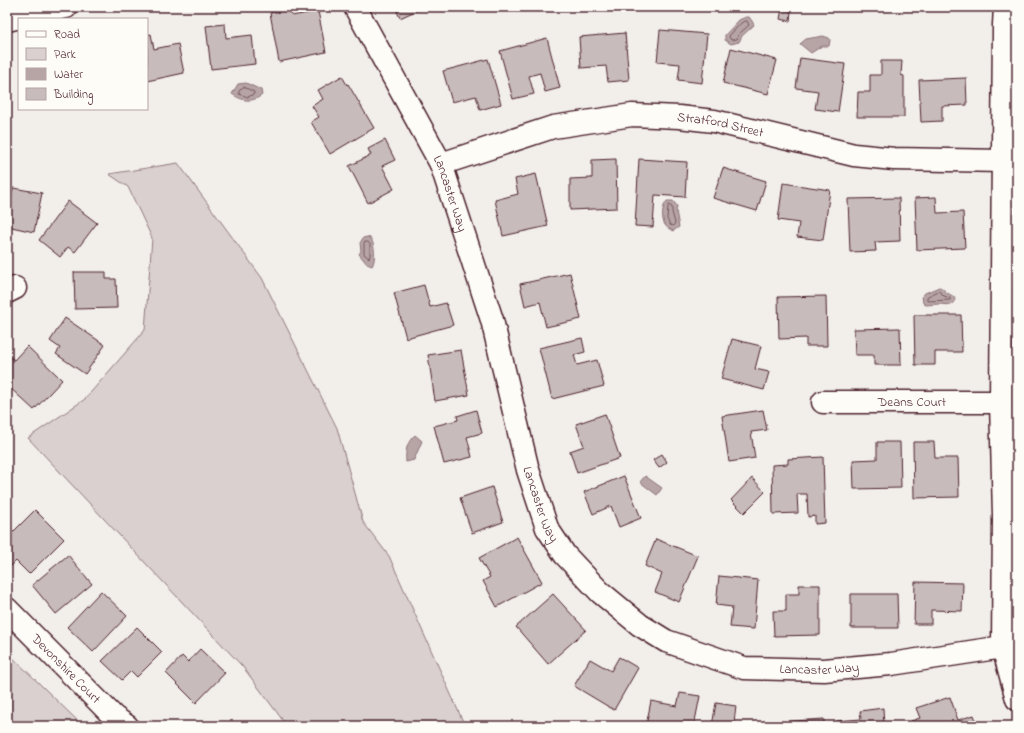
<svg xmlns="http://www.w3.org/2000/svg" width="1024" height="733" font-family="'Indie Flower',sans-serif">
<rect width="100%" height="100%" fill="#f2efeb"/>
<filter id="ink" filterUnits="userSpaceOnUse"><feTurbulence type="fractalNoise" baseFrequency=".025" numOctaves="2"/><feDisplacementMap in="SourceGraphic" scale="8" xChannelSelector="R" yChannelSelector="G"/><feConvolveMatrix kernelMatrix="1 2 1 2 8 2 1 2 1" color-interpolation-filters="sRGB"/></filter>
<g filter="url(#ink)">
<g fill="#d9d0cf" stroke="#92787d">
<path d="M178,163L262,278L337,428L363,522L389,556L465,726H287L243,667L28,438L85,399L145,330L152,238L128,187L109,174Z"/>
<path d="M7,652L83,726H7Z"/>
</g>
<g fill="#b7a5a6" stroke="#8b6f75">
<path d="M746,17H749L752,21L754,25L742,36L739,42L731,44L725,40V35L739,20Z"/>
<path d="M823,36L829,38L830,40L829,46H822L811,53L800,44L806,39Z"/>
<path d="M246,83L261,90L262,95C252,103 242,101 232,94L238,84Z"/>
<path d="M667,201H673L677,206L676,211L679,227L673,231C670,229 667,228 665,225C661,219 662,206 667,201Z"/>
<path d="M367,237L370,238C375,242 376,261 372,266L367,264L359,254L361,251L360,243L363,238Z"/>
<path d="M939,287C944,288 943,290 947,293C953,296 959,298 951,305L939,304L926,305L923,303L922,296L925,293Z"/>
<path d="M415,435L422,441L414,460L406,462C405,450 407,442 415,435Z"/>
<path d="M645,476L662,488L657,495L640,482Z"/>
</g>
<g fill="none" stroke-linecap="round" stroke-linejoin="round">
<g stroke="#76555c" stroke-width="1">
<path d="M747,21L749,25L739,34L737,39L732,40L730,39L729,36L741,23Z"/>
<path d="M244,87L254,92V94L248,97L239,94V91L242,88Z"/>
<path d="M669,205L672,207V212L675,223L673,226L670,225L667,219L668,207Z"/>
<path d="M365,242H368L370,244V256L369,258L364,254V244Z"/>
<path d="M939,291L944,296L950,298V300L927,301V297Z"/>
</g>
</g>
<g fill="#c8bbbb" stroke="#4a1f2b">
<path d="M395,7H424L400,18Z"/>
<path d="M290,9L292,16L318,11L326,52L279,62L270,13Z"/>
<path d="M782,9L791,11L790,21L780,19Z"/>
<path d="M225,24L226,38L252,35L255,64L211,69L206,26Z"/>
<path d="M660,30L707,34L702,83L678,80L680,64L657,62Z"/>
<path d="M625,33L629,80L608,82L606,66L581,68L579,37Z"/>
<path d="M151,34L154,49L178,44L184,73L147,81V35Z"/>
<path d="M547,38L560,88L545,92L540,73L529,76L534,94L513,99L500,51Z"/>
<path d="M731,48L777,60L768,94L723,83Z"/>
<path d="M800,58L845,64L838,112L815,109L818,91L796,88Z"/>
<path d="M488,59L501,104L480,110L476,96L452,102L443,71Z"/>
<path d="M881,61H902L901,75L904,76V117H857L858,92H870V75H881Z"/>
<path d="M342,76L347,85L348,84L374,128L330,154L311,122L319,117L312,106L323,99L318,90Z"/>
<path d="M966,78L967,105L942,106V121L921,122L919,80Z"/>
<path d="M385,140L395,160L382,166L394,189L368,203L349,166L371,155L368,149Z"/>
<path d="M616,159L617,208L570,210V179L592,178V160Z"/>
<path d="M639,159L687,162L685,197L655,195L653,227L635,226Z"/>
<path d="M723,168L766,181L757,211L713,198Z"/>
<path d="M536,174L548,226L503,236L495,200L518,194L515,179Z"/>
<path d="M783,183L830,190L823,240L797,237L799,223L778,220Z"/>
<path d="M13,188L42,193L34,232L7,226V197L11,198Z"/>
<path d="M936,197L937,213L963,212L965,248L917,250L915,198Z"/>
<path d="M899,198L900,241L875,242L876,251L850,252L848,199Z"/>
<path d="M68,201L97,223L75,252L68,247L60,257L39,240Z"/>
<path d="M74,272H106V279H116L117,308L75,309Z"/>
<path d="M570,273L581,319L546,327L540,302L525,306L520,284Z"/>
<path d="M424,285L430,307L446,303L453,325L406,338L394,293Z"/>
<path d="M826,296L827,346H806V338L779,339L778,297Z"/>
<path d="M914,315H961L962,352H935V365H915Z"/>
<path d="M65,318L105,345L85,374L56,354L60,348L50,341Z"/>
<path d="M900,328L901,365H874V355H855L854,329Z"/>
<path d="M582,338L585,352L574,355L577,365L597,360L604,386L552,399L539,348Z"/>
<path d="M732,339L761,346L755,369L769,372L764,390L721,379Z"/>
<path d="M27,346L62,380L34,410L7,385V354L14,360Z"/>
<path d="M461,350L469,395L435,401L428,355Z"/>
<path d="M476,410L482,433L467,437L472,457L444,464L434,426L458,420L457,416Z"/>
<path d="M763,410L767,430L751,432L755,458L729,462L722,416Z"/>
<path d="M605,414L620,458L577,473L570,451L584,446L576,424Z"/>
<path d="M877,442H900L901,488L854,489L853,460L877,459Z"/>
<path d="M913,442H934L935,458H958L959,497L914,498Z"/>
<path d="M662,454L667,462L659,468L653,460Z"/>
<path d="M823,457L825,523L815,524V516L808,517L807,494H797L798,513L773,514L772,465L788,464V459Z"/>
<path d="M624,476L641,518L619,527L611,506L593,514L584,492Z"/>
<path d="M752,478L765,492L744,513L731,500Z"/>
<path d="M492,487L503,522L472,533L460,498Z"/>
<path d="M35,510L64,539L29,574L16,561L10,567L7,564V538Z"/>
<path d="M517,537L542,582L497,607L483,581L490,577L479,558Z"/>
<path d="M656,539L698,556L679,602L655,592L662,574L645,566Z"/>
<path d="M68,555L92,584L56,614L32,585Z"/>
<path d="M719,576L758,580L754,629L730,627L732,607L716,605Z"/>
<path d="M915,582L963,583L962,611L931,610V624H914Z"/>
<path d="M799,585H820V635L774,636L773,611H786V594H799Z"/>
<path d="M101,591L127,616L93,652L67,627Z"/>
<path d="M553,594L586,630L548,664L516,627Z"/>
<path d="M851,594H897L898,628H851Z"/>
<path d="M137,627L162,652L137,677L131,671L122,680L102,661Z"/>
<path d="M200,649L225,673L196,703L166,673L182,656L188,662Z"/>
<path d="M619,657L638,668L614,710L574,686L590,659L611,671Z"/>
<path d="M680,693L700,696L694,726H646L651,701L677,706Z"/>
<path d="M950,697L958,720L974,715L978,726H913L911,721L920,718L916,708Z"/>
<path d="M716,703L736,706L734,723L756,726H712Z"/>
<path d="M883,708L884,726H837V721L861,719L860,711Z"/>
<path d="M824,719V726H779V722Z"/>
</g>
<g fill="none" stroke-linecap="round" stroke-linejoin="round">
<g stroke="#4a1f2b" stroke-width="25">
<g id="minor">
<path id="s1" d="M355,7L441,164L492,320L528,470L547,528L565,555L600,592L640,625L666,641L744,668L824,670L891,664L1003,647"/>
<path d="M1005,7L1004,25L1001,402L1004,515L1003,647L1017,699"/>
<path d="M7,20L66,7"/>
<path id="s2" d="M441,164L553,127L632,115L679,117L714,121L854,155L894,159L1003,161"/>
<path d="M7,292L15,288"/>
<path id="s3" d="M823,402H1001"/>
<path id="s4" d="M7,609L114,717L127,726"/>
</g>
</g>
<use href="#minor" stroke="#fdfcf7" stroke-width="22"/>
</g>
</g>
<g text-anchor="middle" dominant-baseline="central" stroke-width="3.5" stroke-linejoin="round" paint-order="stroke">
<g font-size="13" fill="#4a1f2b" stroke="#fdfcf7">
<text stroke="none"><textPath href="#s2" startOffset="287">Stratford Street</textPath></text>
<text stroke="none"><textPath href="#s1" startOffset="210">Lancaster Way</textPath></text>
<text stroke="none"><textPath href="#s3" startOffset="89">Deans Court</textPath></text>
<text stroke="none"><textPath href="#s1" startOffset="534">Lancaster Way</textPath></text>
<text stroke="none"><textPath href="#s1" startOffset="882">Lancaster Way</textPath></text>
<text stroke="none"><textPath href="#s4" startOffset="84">Devonshire Court</textPath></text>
</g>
</g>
<rect width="1024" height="733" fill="none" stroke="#fdfcf7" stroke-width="24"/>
<rect x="12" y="12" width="1000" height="709" fill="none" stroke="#4a1f2b" stroke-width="1.5" filter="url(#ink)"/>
<rect x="18" y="18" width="130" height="92" fill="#fdfcf7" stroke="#b5a4a5"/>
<rect x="26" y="31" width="20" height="6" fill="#fdfcf7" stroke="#b5a4a5"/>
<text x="54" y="38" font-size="12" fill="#4a1f2b">Road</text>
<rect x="26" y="48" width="20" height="12" fill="#d9d0cf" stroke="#b5a4a5"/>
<text x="54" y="58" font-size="12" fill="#4a1f2b">Park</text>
<rect x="26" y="68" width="20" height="12" fill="#b7a5a6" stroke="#b5a4a5"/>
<text x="54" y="78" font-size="12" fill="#4a1f2b">Water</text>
<rect x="26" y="88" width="20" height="12" fill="#c8bbbb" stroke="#b5a4a5"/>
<text x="54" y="98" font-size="12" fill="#4a1f2b">Building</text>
</svg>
